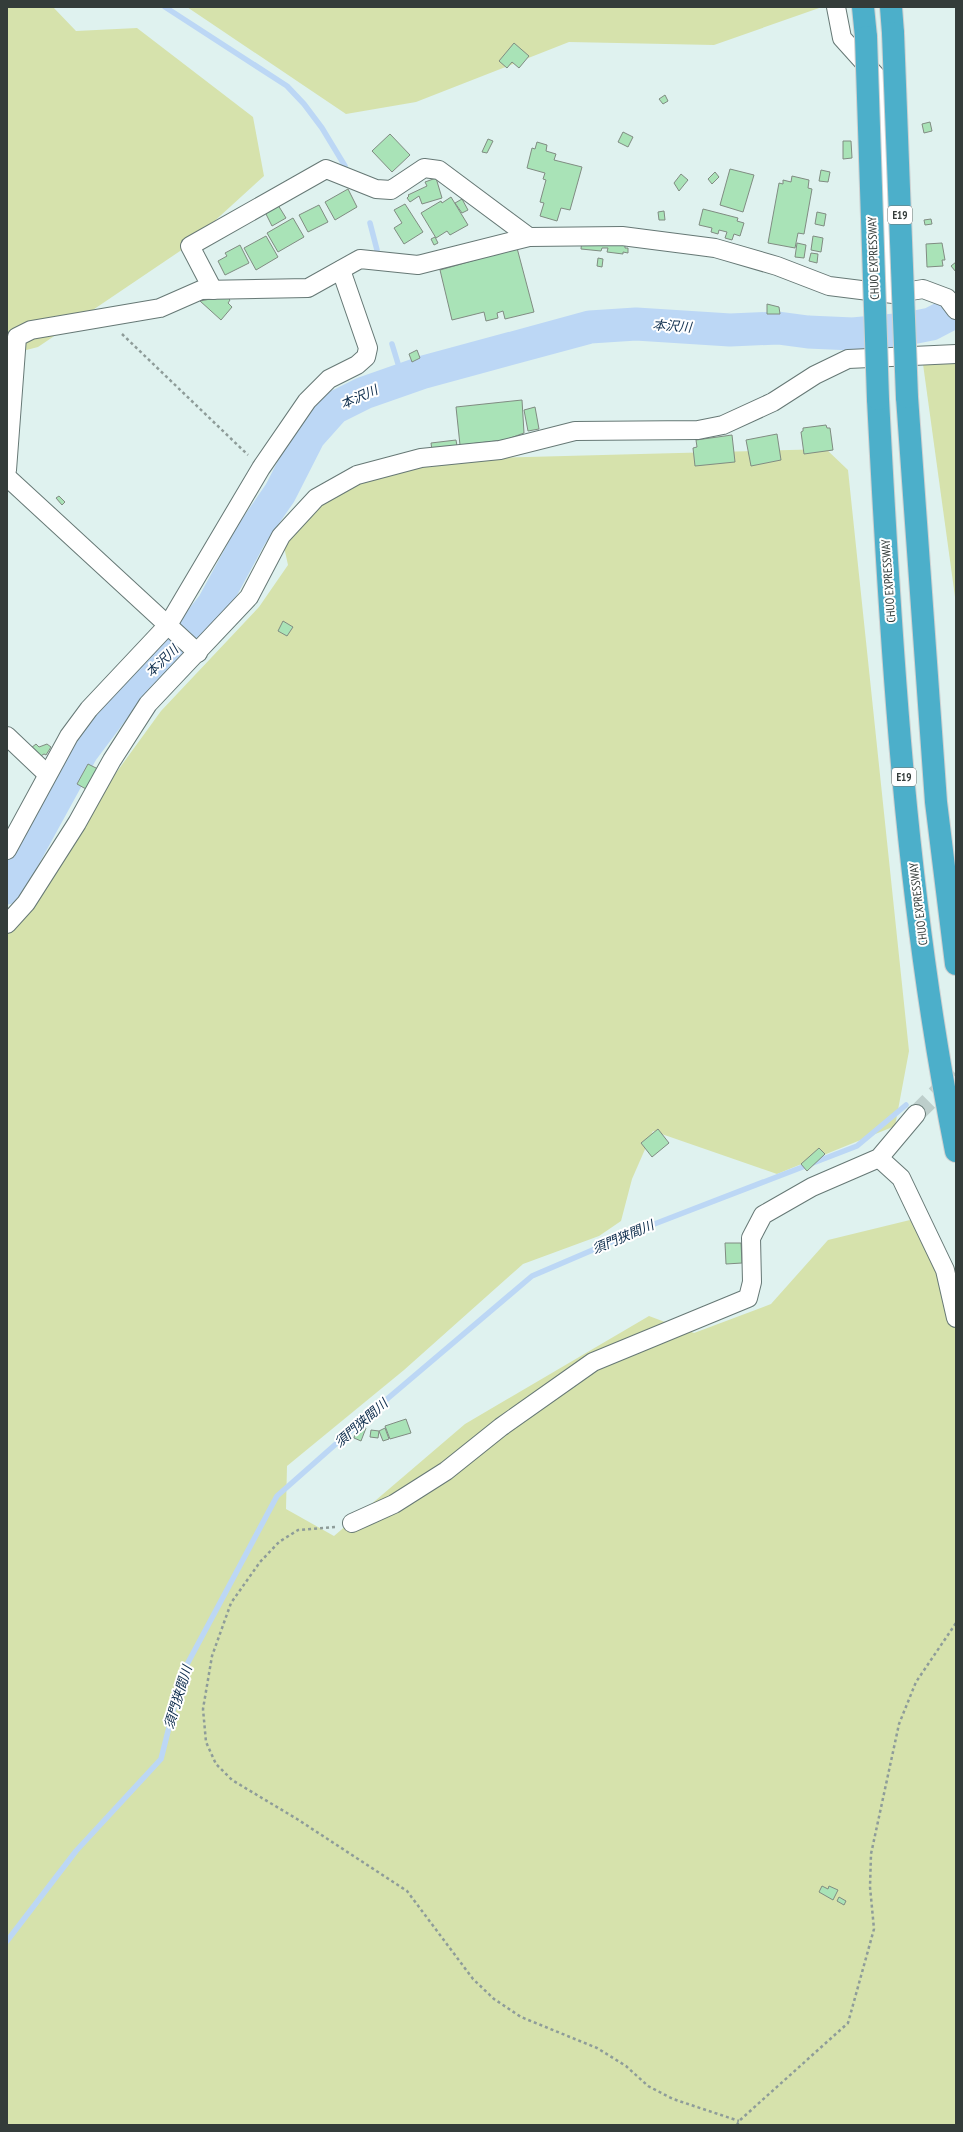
<svg xmlns="http://www.w3.org/2000/svg" width="963" height="2132" font-family="'PT Sans Narrow','Noto Sans JP',sans-serif">
<rect width="100%" height="100%" fill="#dff2ef"/>
<g fill="#d6e2ac">
<path d="M7,7H53L76,31L137,28L253,117L264,176L186,247L38,347L7,355Z"/>
<path d="M187,7H822L714,45L569,42L416,102L346,114Z"/>
<path d="M956,363V604L923,364Z"/>
<path d="M826,449L848,470L909,1051L895,1126L777,1174L653,1131L632,1179L621,1221L599,1236L523,1264L404,1370L287,1466L286,1509L334,1536L465,1424L649,1316L694,1333L771,1304L828,1240L910,1220L937,1263L956,1318V2125H7V923L161,711L259,607L288,565L281,533L315,494L417,460Z"/>
</g>
<g fill="none" stroke-linecap="round" stroke-linejoin="round">
<g stroke="#bcd7f5" stroke-width="5.5">
<path d="M165,7L287,86L304,104L322,128L345,166"/>
<path d="M370,223L377,250"/>
<path d="M392,344L403,380"/>
<path d="M7,1941L76,1851L161,1759L183,1672L277,1496L380,1405L532,1276L644,1228L857,1146L906,1105"/>
</g>
<path stroke="#bcd7f5" stroke-width="33" d="M7,888L82,751L118,703L193,630L213,605L251,535L280,493L309,436L334,408L364,393L424,372L590,327L636,324L730,330L778,328L808,332L853,334L906,329L931,324L956,311"/>
</g>
<g fill="#a9e3b7" stroke="#808c82">
<path d="M514,43L529,56L519,68L512,62L507,68L499,61Z"/>
<path d="M665,95L668,101L663,104L659,99Z"/>
<path d="M930,122L932,131L924,133L922,124Z"/>
<path d="M623,132L633,137L628,147L618,142Z"/>
<path d="M390,134L410,155L392,172L372,151Z"/>
<path d="M488,139L493,141L487,153L482,152Z"/>
<path d="M843,141H851L852,158L843,159Z"/>
<path d="M537,142L547,145L546,151L556,154L554,160L582,167L570,210L561,208L557,221L540,216L544,203L540,202L546,180L543,179L545,173L527,168L532,148L535,149Z"/>
<path d="M730,169L754,175L743,212L720,205Z"/>
<path d="M821,170L830,172L828,182L819,181Z"/>
<path d="M715,172L719,177L712,184L708,179Z"/>
<path d="M681,174L688,180L679,191L674,183Z"/>
<path d="M792,176L809,180L808,188L812,189L804,234L798,233L795,248L768,243L779,183L783,184V180L791,182Z"/>
<path d="M436,178L442,198L422,204L419,196L410,202L407,198L409,196L408,195L427,186L425,182Z"/>
<path d="M348,189L357,207L335,220L325,202Z"/>
<path d="M451,197L468,225L450,235L447,231L436,238L421,213L441,201L442,203Z"/>
<path d="M462,199L468,210L462,213L455,203Z"/>
<path d="M405,204L423,232L404,244L394,228L402,223L394,210Z"/>
<path d="M278,205L286,218L272,226L265,212Z"/>
<path d="M319,205L328,222L308,232L299,215Z"/>
<path d="M703,209L738,218L737,221L744,223L740,236L734,234L732,240L725,238L727,232L719,230L718,234L711,232L712,228L699,225Z"/>
<path d="M664,211L665,220H659L658,212Z"/>
<path d="M817,212L826,214L824,226L815,224Z"/>
<path d="M293,218L304,237L278,252L267,233Z"/>
<path d="M931,219L932,224L925,225L924,220Z"/>
<path d="M266,236L278,257L256,270L244,248Z"/>
<path d="M813,236L823,238L821,252L811,250Z"/>
<path d="M435,237L438,243L434,245L431,239Z"/>
<path d="M582,239L625,244V248H628V253L623,252V254L607,252L608,248H602L601,251L581,249Z"/>
<path d="M797,243L806,245L804,258L795,257Z"/>
<path d="M942,243L945,260H942L943,266L927,267L926,244Z"/>
<path d="M240,245L249,263L225,275L218,261L227,256L225,253Z"/>
<path d="M517,248L534,312L505,319L503,311L497,313L498,318L486,321L484,312L452,320L440,270Z"/>
<path d="M811,253L818,254L817,263L809,261Z"/>
<path d="M598,258L603,259L602,267L597,266Z"/>
<path d="M956,262V272L951,266Z"/>
<path d="M226,296L230,300L228,303L232,307L221,320L200,301Z"/>
<path d="M767,304L779,307L780,314H767Z"/>
<path d="M417,350L420,358L412,362L409,354Z"/>
<path d="M522,400L524,433L505,440L460,445L456,407Z"/>
<path d="M535,407L539,429L528,431L524,410Z"/>
<path d="M826,425L827,428H830L833,450L804,454L801,432L803,431V428Z"/>
<path d="M777,434L781,460L751,466L746,440Z"/>
<path d="M732,435L735,462L695,466L693,448L697,447L696,440Z"/>
<path d="M456,440L457,446L432,450L431,443Z"/>
<path d="M59,496L65,502L62,505L56,498Z"/>
<path d="M283,621L293,627L287,636L278,631Z"/>
<path d="M36,744L39,747L47,744L51,747L46,755L44,754L39,757L31,748Z"/>
<path d="M88,764L98,769L86,789L77,784Z"/>
<path d="M658,1129L669,1143L652,1157L641,1143Z"/>
<path d="M819,1148L825,1154L807,1171L801,1164Z"/>
<path d="M725,1243H741L742,1263L726,1264Z"/>
<path d="M406,1419L411,1433L390,1439L385,1426Z"/>
<path d="M361,1425L366,1428L361,1441L354,1438L356,1429L358,1430Z"/>
<path d="M385,1428L389,1439L383,1441L379,1431Z"/>
<path d="M371,1430L379,1431L378,1438L370,1437Z"/>
<path d="M822,1886L828,1889L829,1886L838,1890L833,1900L819,1892Z"/>
<path d="M839,1897L846,1901L844,1905L837,1901Z"/>
</g>
<g fill="none" stroke-linecap="round" stroke-linejoin="round">
<path stroke="#bdcecb" stroke-width="18" stroke-dasharray="18 9" stroke-linecap="butt" d="M916,1114L956,1074"/>
<g stroke="#667875" stroke-width="20">
<g id="minor">
<path d="M836,7L842,38L878,78L892,279"/>
<path d="M213,290L190,246L326,169L376,189L391,190L424,168L439,170L529,237"/>
<path d="M7,470L17,337L31,330L160,308L201,290L308,288L360,259L418,265L529,237L622,236L715,248L777,266L829,286L893,294L923,289L947,298L956,310"/>
<path d="M7,477L198,653"/>
<path d="M7,736L47,774"/>
<path d="M7,850L69,736L89,709L168,625L261,468L307,401L329,379L357,365L366,357L368,348L341,270"/>
<path d="M7,924L26,903L77,823L112,760L148,704L249,597L281,536L316,498L357,475L421,458L500,450L575,431L698,430L723,425L773,402L815,375L848,359L956,354"/>
<path d="M879,1158L901,1178L922,1222L945,1270L956,1318"/>
<path d="M352,1523L394,1504L446,1471L501,1427L593,1362L748,1298L752,1282L751,1238L763,1215L812,1187L879,1158L916,1114"/>
</g>
</g>
<g stroke="#ced0d0" stroke-width="24">
<g id="motorway">
<path d="M863,7L866,37"/>
<path d="M891,7L893,33"/>
<path d="M907,397L936,802L956,964"/>
<path d="M878,399C891,651 906,904 956,1151"/>
</g>
</g>
<g stroke="#8e9c99" stroke-width="2.5" stroke-dasharray="3 3" stroke-linecap="butt">
<path d="M122,334L248,455"/>
<path d="M335,1527L298,1530L279,1542L260,1562L231,1603L212,1656L203,1709L206,1742L216,1764L232,1780L297,1819L407,1891L473,1979L494,1999L521,2017L597,2048L626,2066L648,2086L673,2099L739,2121"/>
<path d="M737,2125L739,2121L848,2023L874,1929L870,1887L871,1854L899,1724L916,1682L956,1623"/>
</g>
<use href="#minor" stroke="#fff" stroke-width="18"/>
<use href="#motorway" stroke="#4cafca" stroke-width="22"/>
<g stroke="#ced0d0" stroke-width="24" stroke-linecap="butt">
<g id="motorway-bridge">
<path d="M893,33L907,397"/>
<path d="M866,37L878,399"/>
</g>
</g>
<use href="#motorway-bridge" stroke="#4cafca" stroke-width="22"/>
</g>
<g text-anchor="middle" dominant-baseline="central" stroke-width="4" stroke-linejoin="round" paint-order="stroke">
<g fill="#fff" stroke="#717675" stroke-width="1">
<rect x="888" y="206" width="24" height="18" rx="3"/>
<rect x="892" y="768" width="24" height="18" rx="3"/>
</g>
<g font-size="11" font-weight="bold" fill="#343c3a">
<text x="900" y="215">E19</text>
<text x="904" y="777">E19</text>
</g>
<g font-size="12" fill="#343c3a" stroke="#fff">
<text transform="translate(873 258) rotate(-92)">CHUO EXPRESSWAY</text>
<text transform="translate(888 581) rotate(-94)">CHUO EXPRESSWAY</text>
<text transform="translate(918 904) rotate(-97)">CHUO EXPRESSWAY</text>
</g>
<g font-size="13" font-style="italic" fill="#0a2a4a" stroke="#fff">
<text transform="translate(672 326) rotate(4)">本沢川</text>
<text transform="translate(359 397) rotate(-24)">本沢川</text>
<text transform="translate(162 661) rotate(-44)">本沢川</text>
<text transform="translate(623 1237) rotate(-23)">須門狭間川</text>
<text transform="translate(361 1423) rotate(-41)">須門狭間川</text>
<text transform="translate(178 1697) rotate(-73)">須門狭間川</text>
</g>
</g>
<rect width="963" height="2132" fill="none" stroke="#343c3a" stroke-width="16"/>
</svg>
